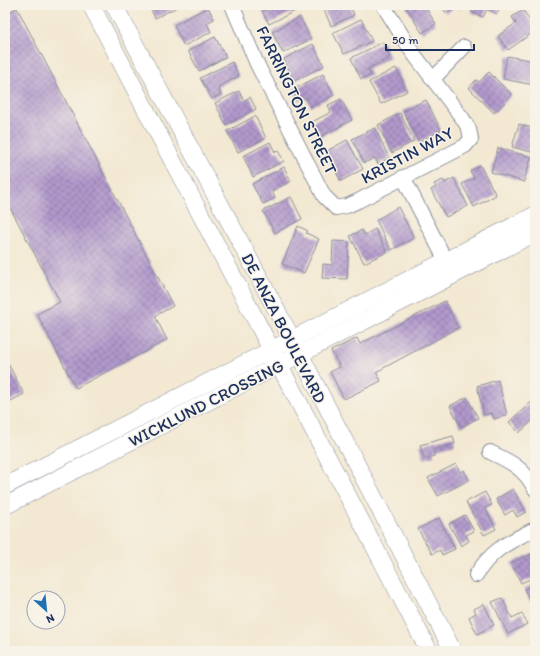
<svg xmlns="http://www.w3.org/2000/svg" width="540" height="656" font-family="Itim,sans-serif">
<defs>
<pattern id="building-cross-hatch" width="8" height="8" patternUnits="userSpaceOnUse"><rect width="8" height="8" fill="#b299cc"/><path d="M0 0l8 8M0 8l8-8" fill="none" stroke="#907da9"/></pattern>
</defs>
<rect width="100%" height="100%" fill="#f7f3e8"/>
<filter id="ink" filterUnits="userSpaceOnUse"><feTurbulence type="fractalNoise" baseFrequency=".025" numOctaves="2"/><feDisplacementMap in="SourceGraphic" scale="8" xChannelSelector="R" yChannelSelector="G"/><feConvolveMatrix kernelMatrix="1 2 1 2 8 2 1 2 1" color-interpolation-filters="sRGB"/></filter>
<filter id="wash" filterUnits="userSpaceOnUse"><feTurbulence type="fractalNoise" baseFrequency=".012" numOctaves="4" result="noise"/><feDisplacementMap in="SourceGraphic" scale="16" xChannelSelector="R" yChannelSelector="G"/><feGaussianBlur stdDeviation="0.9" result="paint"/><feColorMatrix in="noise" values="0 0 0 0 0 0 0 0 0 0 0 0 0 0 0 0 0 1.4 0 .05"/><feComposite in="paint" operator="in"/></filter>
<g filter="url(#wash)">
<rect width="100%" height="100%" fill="#f3e8d1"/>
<g id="blocks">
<g fill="url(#building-cross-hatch)">
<path d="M149,5H176L177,7L155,18Z"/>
<path d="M274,5H297L299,9L269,24L262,11Z"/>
<path d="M322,5H350L354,15L331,26Z"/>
<path d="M405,5H424L436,24L422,33Z"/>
<path d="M441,5H467L460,9L458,6L446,13Z"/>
<path d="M474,5H501L497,14L487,9L483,17L471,12Z"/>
<path d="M208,7L214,19L207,23L211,32L184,46L174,25Z"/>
<path d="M17,8L173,306L155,316L167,340L76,388L37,314L60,302L5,198V14Z"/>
<path d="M523,10L535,28V31L508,50L498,36L516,23L512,17Z"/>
<path d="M300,17L311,39L283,53L272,32Z"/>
<path d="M361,19L372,41L344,54L333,33Z"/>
<path d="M215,37L226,57L199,71L188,51Z"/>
<path d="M383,42L390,57L368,69L371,75L361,79L351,58Z"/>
<path d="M313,44L324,66L294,81L284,59Z"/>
<path d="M507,56L535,61L534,85L503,79Z"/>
<path d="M232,62L239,76L218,87L221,94L212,99L200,78Z"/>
<path d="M396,68L407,91L381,104L369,82Z"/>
<path d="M489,72L512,95L494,113L469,88L476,80L479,82Z"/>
<path d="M323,74L334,95L311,107L306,97L299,100L294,89Z"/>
<path d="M239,91L244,101L250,97L256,109L226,125L215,103Z"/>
<path d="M341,99L352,120L320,137L312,122L331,112L328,105Z"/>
<path d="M426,100L441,130L419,142L403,111Z"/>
<path d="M400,113L414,141L392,153L378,125Z"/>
<path d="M255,116L266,138L238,152L227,131Z"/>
<path d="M519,124L535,129V153L512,147Z"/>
<path d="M375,128L389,158L378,164L375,158L364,163L352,139Z"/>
<path d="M347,140L363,169L341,181L325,152Z"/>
<path d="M270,142L275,152L278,151L284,161L253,177L243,156Z"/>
<path d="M498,148L531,157L524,182L491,172Z"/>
<path d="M480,165L496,195L474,207L462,184L474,178L470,171Z"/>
<path d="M284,167L291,181L272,191L275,198L263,204L252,184Z"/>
<path d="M454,178L468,206L446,217L431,190L436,187L434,184L443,180L445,183Z"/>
<path d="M291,197L302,219L275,233L263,211Z"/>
<path d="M398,207L414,238L391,250L376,220Z"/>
<path d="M298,226L308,231L306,233L319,239L304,273L282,264Z"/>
<path d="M375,229L387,252L364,263L350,236L362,230L365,235Z"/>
<path d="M333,241L349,242L347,279L322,278L323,264L332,265Z"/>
<path d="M445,301L458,328L376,372L381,381L344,399L330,372L340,367L331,351L357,338L360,344Z"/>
<path d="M5,358L24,394L5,404Z"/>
<path d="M498,380L507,415L494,419L492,413L484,415L477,386Z"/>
<path d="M467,397L478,418L461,427L450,406Z"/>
<path d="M535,399V418L519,433L509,422Z"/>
<path d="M453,436L455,444L434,450V456L424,459L420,445Z"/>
<path d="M456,464L460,472L464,470L469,480L438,496L428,478Z"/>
<path d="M513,489L526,512L517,517L513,510L505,515L496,499Z"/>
<path d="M485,492L492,505L485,508L496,529L484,535L466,502Z"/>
<path d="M465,515L474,531L466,535L469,541L461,546L449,524Z"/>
<path d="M439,518L455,549L442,555L440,550L432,554L418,529Z"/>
<path d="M535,552V577L521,583L511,563Z"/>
<path d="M532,585L535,590V606L533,607L524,589Z"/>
<path d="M502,598L512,618L522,613L527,624L508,634L492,602Z"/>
<path d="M484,604L494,625L477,634L469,617L476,613L474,609Z"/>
</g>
</g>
</g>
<g filter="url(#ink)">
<use href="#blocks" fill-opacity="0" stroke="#878c98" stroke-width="1"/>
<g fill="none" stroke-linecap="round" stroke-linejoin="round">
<g stroke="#878c98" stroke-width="16">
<g id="minor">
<path d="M232,5L257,64L324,196L336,208L347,206L358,201L465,146L471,139L469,129L463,119L413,53L383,5"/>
<path d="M433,79L464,47"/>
<path d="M403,177L450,269"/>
<path d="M490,452C511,462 524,468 535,489"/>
<path d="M476,575C492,549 509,542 535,529"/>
</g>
</g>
<g stroke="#878c98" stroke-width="18">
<g id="tertiary">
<path d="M91,5L429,651"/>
<path d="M114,5L292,339L453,651"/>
<path d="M5,486L535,215"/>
<path d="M5,506L535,233"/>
</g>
</g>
<use href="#minor" stroke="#fff" stroke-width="14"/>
<use href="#tertiary" stroke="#fff" stroke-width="17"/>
</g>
</g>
<g text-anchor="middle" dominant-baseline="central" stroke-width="3" stroke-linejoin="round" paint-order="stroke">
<g font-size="17" fill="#1b2f5e" stroke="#f7f3e8">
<text transform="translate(297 100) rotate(64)">FARRINGTON STREET</text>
<text transform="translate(407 155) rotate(-28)">KRISTIN WAY</text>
<text transform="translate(284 328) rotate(63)">DE ANZA BOULEVARD</text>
<text transform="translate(206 403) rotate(-27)">WICKLUND CROSSING</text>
</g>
</g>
<rect width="540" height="656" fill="none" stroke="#f7f3e8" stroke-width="20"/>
<g transform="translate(46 610) rotate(153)"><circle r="19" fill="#f7f3e8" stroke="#9fa5b1"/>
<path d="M0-3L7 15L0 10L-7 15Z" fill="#1f6fb2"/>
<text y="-6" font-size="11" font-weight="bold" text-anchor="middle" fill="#1b2f5e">N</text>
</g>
<path d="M386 44v6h88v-6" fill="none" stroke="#1b2f5e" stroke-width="2"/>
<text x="392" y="44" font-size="12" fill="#1b2f5e" stroke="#f7f3e8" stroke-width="3" paint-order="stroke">50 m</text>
</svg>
